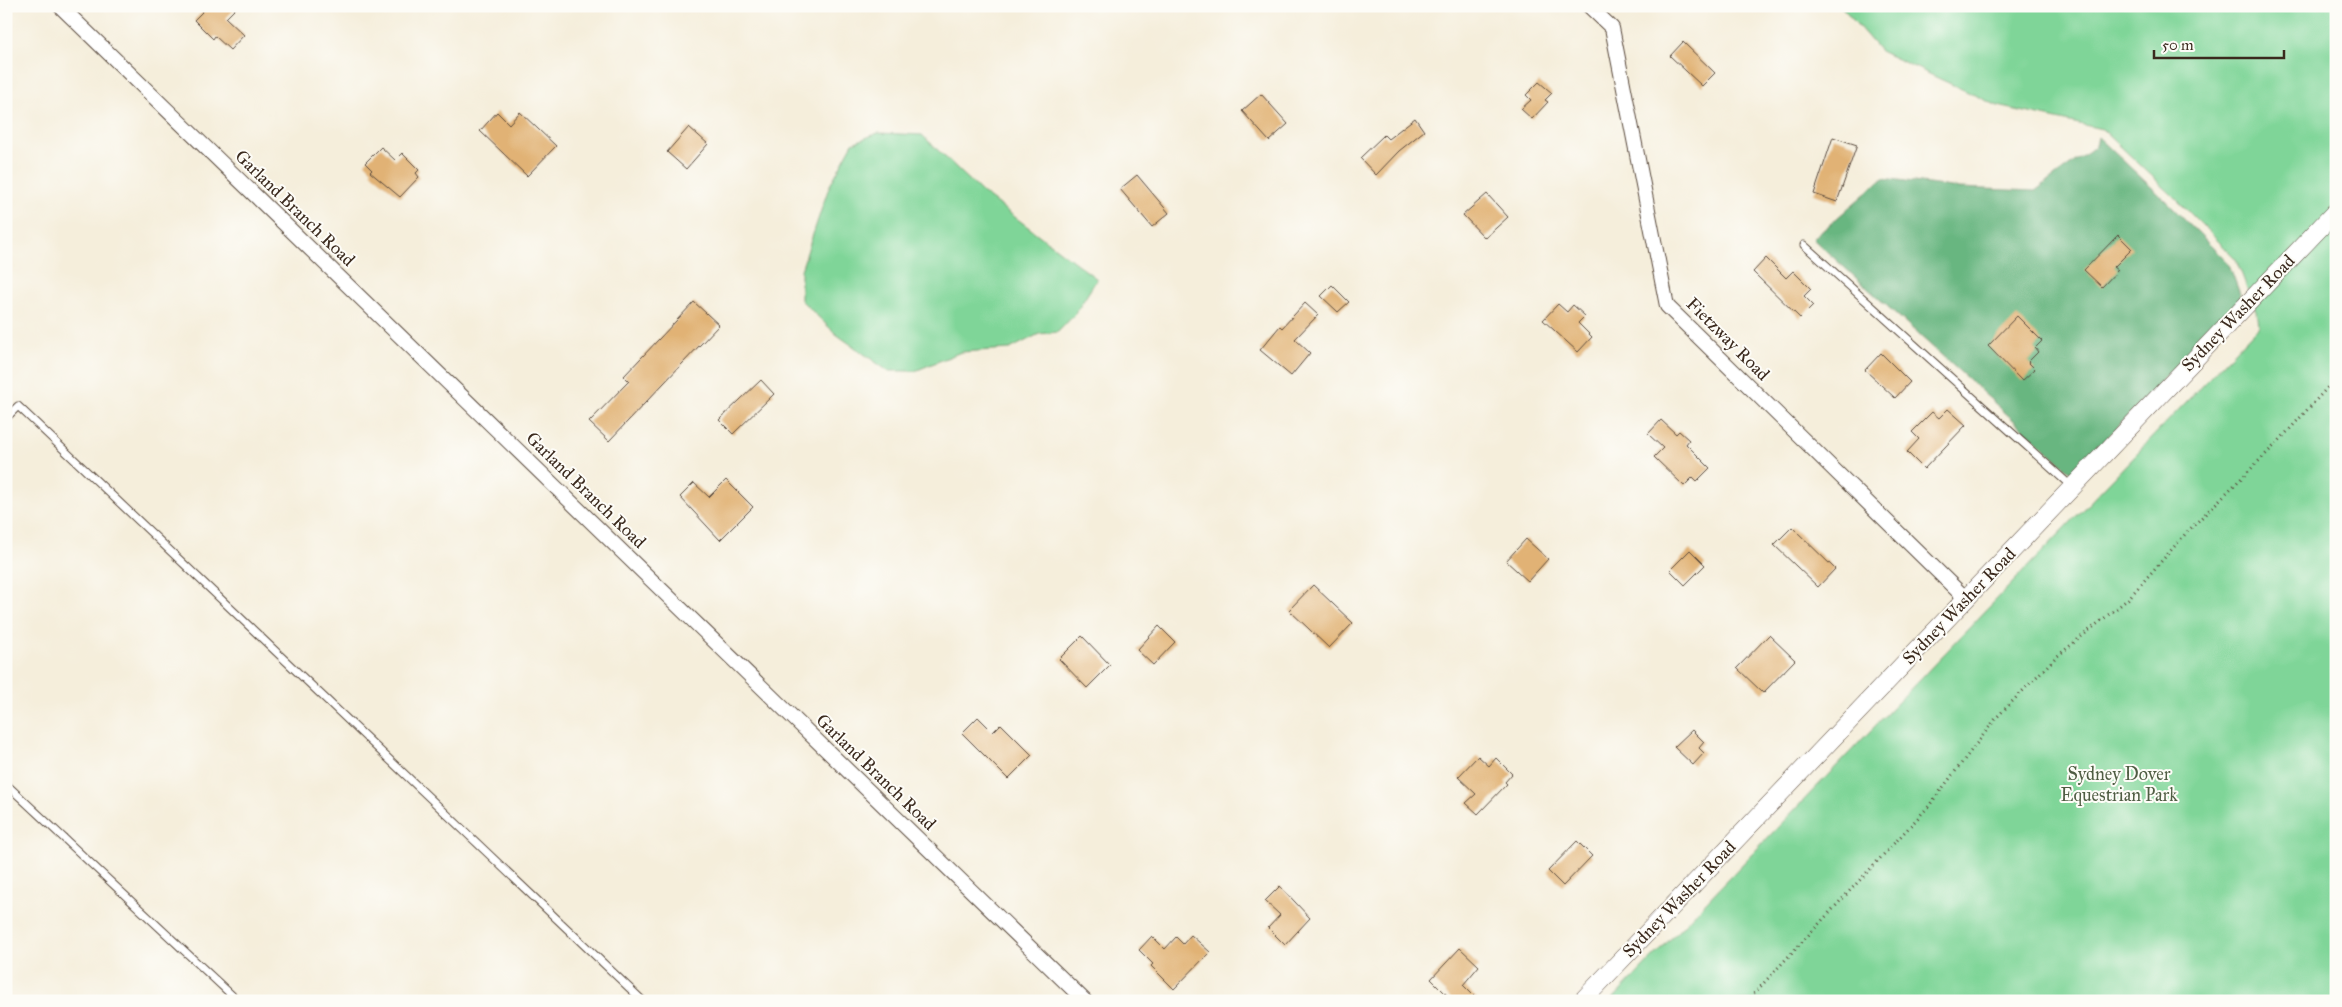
<svg xmlns="http://www.w3.org/2000/svg" width="2342" height="1007" font-family="'IM FELL Great Primer',serif">
<rect width="100%" height="100%" fill="#fdfcf7"/>
<filter id="ink" filterUnits="userSpaceOnUse"><feTurbulence type="fractalNoise" baseFrequency=".02" numOctaves="2"/><feDisplacementMap in="SourceGraphic" scale="10" xChannelSelector="R" yChannelSelector="G"/><feConvolveMatrix kernelMatrix="1 2 1 2 8 2 1 2 1" color-interpolation-filters="sRGB"/></filter>
<filter id="wash" filterUnits="userSpaceOnUse"><feTurbulence type="fractalNoise" baseFrequency=".0096" numOctaves="4" result="noise"/><feDisplacementMap in="SourceGraphic" scale="20" xChannelSelector="R" yChannelSelector="G"/><feGaussianBlur stdDeviation="1.12" result="paint"/><feColorMatrix in="noise" values="0 0 0 0 0 0 0 0 0 0 0 0 0 0 0 0 0 1.4 0 .05"/><feComposite in="paint" operator="in"/></filter>
<g filter="url(#wash)">
<rect width="100%" height="100%" fill="#f5eedb"/>
<g fill="#7fd598" stroke="#5d805b">
<path d="M1841,6H2336V1001H1611L2259,326L2258,317L2236,259L2170,193L2102,129L1998,106L1880,51Z"/>
<path d="M878,133L922,135L983,193L1097,279L1075,314L1058,332L1039,334L1010,349L961,352L915,371H888L836,334L801,300V270L829,187L853,143Z"/>
</g>
<path fill="#67b680" stroke="#51704f" d="M2098,137L2164,199L2229,264L2241,297L2073,474L1813,239L1883,178L1959,188L2035,191L2096,146Z"/>
<g id="blocks">
<g fill="#e1b274">
<path d="M208,6H238L226,18L244,35L230,50L215,36L213,39L194,20Z"/>
<path d="M1683,42L1715,73L1702,86L1670,56Z"/>
<path d="M1539,82L1552,93L1545,100L1548,102L1532,119L1521,109L1531,100L1526,95Z"/>
<path d="M1261,94L1288,124L1269,141L1242,111Z"/>
<path d="M497,112L509,124L520,112L556,146L527,176L480,131Z"/>
<path d="M1415,118L1424,131L1399,151L1376,175L1360,158L1384,135L1388,139Z"/>
<path d="M689,127L708,144L686,169L667,152Z"/>
<path d="M1833,137L1857,145L1837,202L1814,194Z"/>
<path d="M381,147L395,160L402,153L419,170L416,173L419,177L400,197L370,172L372,170L365,163Z"/>
<path d="M1137,175L1169,213L1152,227L1120,189Z"/>
<path d="M1487,194L1508,217L1485,238L1463,215Z"/>
<path d="M2118,235L2132,249L2114,267L2118,270L2102,287L2084,270Z"/>
<path d="M1766,258L1786,278L1793,271L1811,289L1804,296L1813,305L1800,318L1753,272Z"/>
<path d="M1332,285L1349,302L1338,312L1321,296Z"/>
<path d="M694,302L719,325L609,441L589,422L629,381L624,376Z"/>
<path d="M1305,303L1318,315L1295,339L1310,353L1291,376L1260,350L1280,326L1282,328Z"/>
<path d="M1558,304L1567,312L1573,305L1585,316L1578,323L1592,337L1578,352L1543,320Z"/>
<path d="M2017,316L2042,341L2035,348L2038,352L2028,362L2035,369L2022,381L1988,346Z"/>
<path d="M1881,353L1910,382L1895,398L1865,370Z"/>
<path d="M761,380L774,394L733,434L719,420Z"/>
<path d="M1948,409L1966,425L1924,469L1907,452L1919,439L1912,432L1932,412L1939,418Z"/>
<path d="M1661,420L1676,434L1679,431L1689,440L1686,444L1710,468L1697,481L1693,477L1684,486L1654,457L1663,448L1648,434Z"/>
<path d="M726,480L753,507L720,540L680,497L694,483L709,497Z"/>
<path d="M1792,527L1835,569L1818,587L1774,545Z"/>
<path d="M1526,539L1548,559L1528,581L1506,561Z"/>
<path d="M1690,550L1705,565L1685,585L1670,570Z"/>
<path d="M1313,585L1353,623L1329,648L1289,610Z"/>
<path d="M1159,626L1175,642L1153,665L1137,650Z"/>
<path d="M1769,635L1795,660L1763,693L1737,668Z"/>
<path d="M1082,636L1110,665L1087,688L1059,659Z"/>
<path d="M978,717L993,732L1001,724L1032,755L1008,779L962,733Z"/>
<path d="M1692,730L1704,742L1699,748L1704,753L1693,765L1674,747Z"/>
<path d="M1478,756L1489,766L1496,758L1512,774L1505,782L1507,784L1478,814L1466,803L1476,794L1458,777Z"/>
<path d="M1577,841L1592,856L1563,886L1548,871Z"/>
<path d="M1280,886L1310,918L1285,945L1268,928L1280,915L1265,901Z"/>
<path d="M1191,935L1210,952L1174,989L1151,966L1153,964L1139,950L1152,936L1165,949L1176,937L1183,944Z"/>
<path d="M1460,948L1479,966L1463,985L1479,1001H1453L1431,979Z"/>
</g>
</g>
</g>
<g filter="url(#ink)">
<use href="#blocks" fill-opacity="0" stroke="#57473a" stroke-width="1"/>
<g fill="none" stroke-linecap="round" stroke-linejoin="round">
<g stroke="#57473a" stroke-width="9">
<g id="service">
<path d="M1804,245L2072,487"/>
<path d="M6,418L18,406L643,1001"/>
<path d="M6,784L238,1001"/>
</g>
</g>
<g stroke="#57473a" stroke-width="16">
<g id="minor">
<path d="M60,6L1085,1001"/>
<path d="M1589,6L1612,28L1667,306L1966,599"/>
</g>
</g>
<g stroke="#57473a" stroke-width="19">
<path id="tertiary" d="M1582,1001L2336,211"/>
</g>
<path stroke="#57473a" stroke-width="3" stroke-dasharray="1 4" stroke-linecap="butt" d="M1747,1001L1928,807L1997,717L2055,658L2128,599L2189,530L2279,441L2336,378"/>
<use href="#service" stroke="#fff" stroke-width="7"/>
<use href="#minor" stroke="#fff" stroke-width="14"/>
<use href="#tertiary" stroke="#fff" stroke-width="18"/>
</g>
</g>
<g text-anchor="middle" dominant-baseline="central" stroke-width="4" stroke-linejoin="round" paint-order="stroke">
<g font-size="18" fill="#3b2a1e" stroke="#fdfcf7">
<text transform="translate(295 208) rotate(44)">Garland Branch Road</text>
<text transform="translate(2238 313) rotate(-46)">Sydney Washer Road</text>
<text transform="translate(1728 339) rotate(45)">Fietzway Road</text>
<text transform="translate(586 490) rotate(44)">Garland Branch Road</text>
<text transform="translate(1959 606) rotate(-46)">Sydney Washer Road</text>
<text transform="translate(876 772) rotate(44)">Garland Branch Road</text>
<text transform="translate(1679 899) rotate(-46)">Sydney Washer Road</text>
</g>
<g font-size="18" fill="#4f5d43" stroke="#fdfcf7">
<text x="2119" y="774">Sydney Dover<tspan x="2119" dy="21">Equestrian Park</tspan></text>
</g>
</g>
<rect width="2342" height="1007" fill="none" stroke="#fdfcf7" stroke-width="25"/>
<path d="M2154 50v8h130v-8" fill="none" stroke="#3b2a1e" stroke-width="2.5"/>
<text x="2162" y="50" font-size="15" fill="#3b2a1e" stroke="#fdfcf7" stroke-width="4" paint-order="stroke">50 m</text>
</svg>
